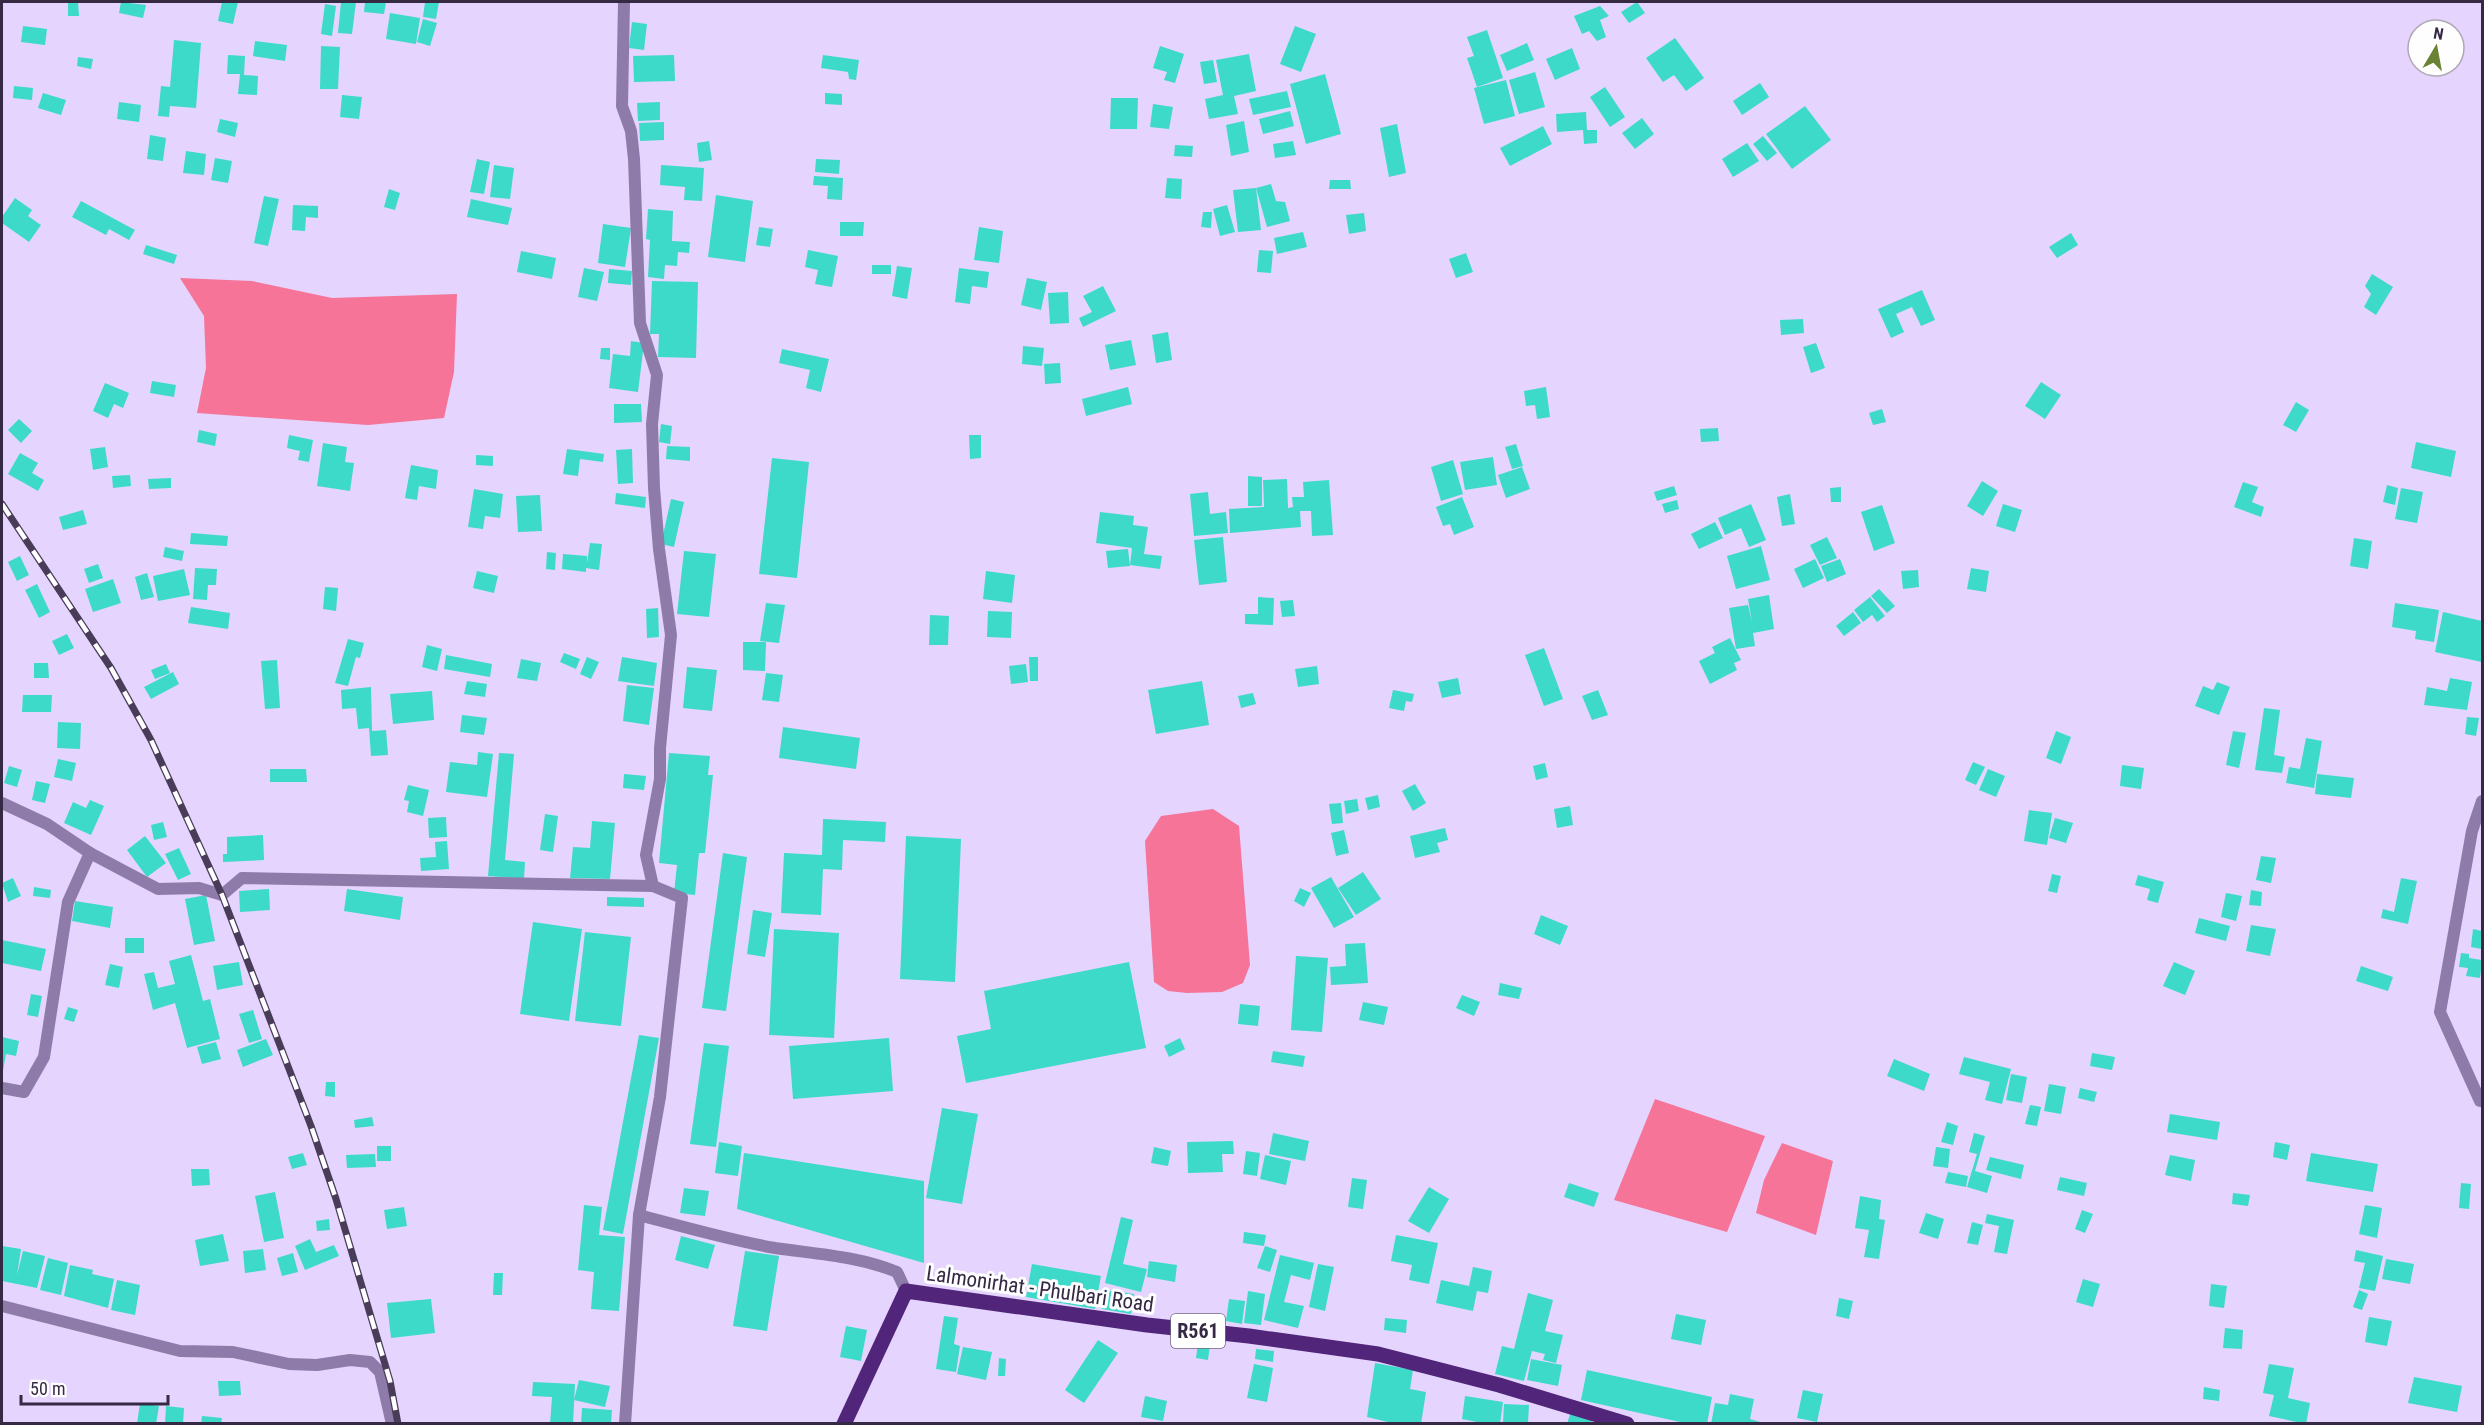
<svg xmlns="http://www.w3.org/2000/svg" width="2484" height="1425" font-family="'Roboto Condensed',sans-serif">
<rect width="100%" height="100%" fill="#e5d4fe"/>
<g fill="#f57498">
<path d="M180,278L252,281L332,298L457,294L454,372L444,418L368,425L197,413L206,368L204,316Z"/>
<path d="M1213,809L1239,826L1250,965L1243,983L1222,992L1187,993L1168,991L1154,982L1145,841L1161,816Z"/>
<path d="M1655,1099L1765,1136L1727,1232L1614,1200Z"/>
<path d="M1782,1143L1833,1161L1816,1235L1756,1213L1764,1180Z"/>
</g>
<g fill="#3ddac9">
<path d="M68,2H78L79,16H68Z"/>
<path d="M121,2L146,5L143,18L119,13Z"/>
<path d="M222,2H238L233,24L218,21Z"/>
<path d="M341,2H356L352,34L338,33Z"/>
<path d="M365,2H386L384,14L364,12Z"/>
<path d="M425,2H439L436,19L423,17Z"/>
<path d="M1637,2L1645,13L1629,23L1621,12Z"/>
<path d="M325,4L336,6L332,36L321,34Z"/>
<path d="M1600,6L1609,16L1600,20L1606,37L1597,41L1589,31L1582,34L1574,16Z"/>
<path d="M390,13L420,18L416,44L386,39Z"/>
<path d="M423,19L437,23L430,46L417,42Z"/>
<path d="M632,22L647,24L644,50L629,48Z"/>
<path d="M23,26L47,29L45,45L21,42Z"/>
<path d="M1295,26L1316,34L1301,72L1280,64Z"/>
<path d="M1487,30L1503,78L1477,87L1467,58L1474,56L1467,37Z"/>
<path d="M1675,38L1704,78L1686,91L1674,75L1663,82L1646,58Z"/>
<path d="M174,40L201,43L196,108L170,106L169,117L158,116L161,86L170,87Z"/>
<path d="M255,41L287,45L285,61L253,56Z"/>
<path d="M1527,43L1534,60L1507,71L1500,55Z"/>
<path d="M321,46L340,47L338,89H320Z"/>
<path d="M1160,46L1184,54L1175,83L1164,80L1167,72L1153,68Z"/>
<path d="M1572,48L1580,69L1555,80L1546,59Z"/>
<path d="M1249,54L1256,91L1234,96L1238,114L1209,119L1205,99L1223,95L1216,60Z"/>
<path d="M228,55L245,56L244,75L258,76L257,95L238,94L240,74H227Z"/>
<path d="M674,55L675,81L634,82L633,56Z"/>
<path d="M823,55L859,60L856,80L849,79L848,72L821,68Z"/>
<path d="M78,57L93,59L91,69L77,66Z"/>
<path d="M1213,60L1217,82L1204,84L1200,62Z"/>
<path d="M1535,72L1545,107L1519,114L1509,80Z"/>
<path d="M1325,74L1341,134L1306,144L1290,84Z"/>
<path d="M1506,80L1515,116L1484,124L1474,88Z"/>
<path d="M1760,83L1769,97L1742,115L1733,101Z"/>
<path d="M14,86L33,88L32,100L13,98Z"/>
<path d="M1605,87L1625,117L1610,127L1590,97Z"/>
<path d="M1287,91L1291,107L1253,115L1249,99Z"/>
<path d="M43,93L66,100L61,115L38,108Z"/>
<path d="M825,93L842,94V105L825,104Z"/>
<path d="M342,95L362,97L359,119L340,117Z"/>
<path d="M1111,98H1138L1137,129H1110Z"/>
<path d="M119,102L141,105L139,122L117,119Z"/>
<path d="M660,102V120L638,121L637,103Z"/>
<path d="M1153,104L1173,107L1169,129L1150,127Z"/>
<path d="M1805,106L1831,140L1792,169L1766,134Z"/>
<path d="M1290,111L1294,126L1263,134L1259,119Z"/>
<path d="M1586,112L1587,130H1597V143L1584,144L1583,130L1557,132L1556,114Z"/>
<path d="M1642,118L1654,134L1635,149L1622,133Z"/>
<path d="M220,119L238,123L235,137L217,132Z"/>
<path d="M1244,121L1249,152L1231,156L1226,125Z"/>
<path d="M664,122V140L640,141L639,123Z"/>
<path d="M1397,124L1406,173L1389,177L1380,128Z"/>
<path d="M1543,126L1552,144L1510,166L1500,148Z"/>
<path d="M150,135L166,138L163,161L147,159Z"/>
<path d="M1763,136L1777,153L1767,161L1753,144Z"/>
<path d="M709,141L712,160L699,162L697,143Z"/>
<path d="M1293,141L1296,155L1275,158L1273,144Z"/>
<path d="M1747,143L1759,161L1733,177L1722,159Z"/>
<path d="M1175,145L1193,146L1192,157L1174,156Z"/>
<path d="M186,151L206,154L204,175L183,173Z"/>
<path d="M215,158L232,161L228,183L211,180Z"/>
<path d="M477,159L490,162L484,194L470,192Z"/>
<path d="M816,159L840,160L839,174L815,172Z"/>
<path d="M494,165L514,168L510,199L490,197Z"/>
<path d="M661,165L704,168L702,201L684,200L685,187L660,185Z"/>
<path d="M814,176L843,178L842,200L827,199L828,186L813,185Z"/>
<path d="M1167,178L1182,179L1181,199L1165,198Z"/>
<path d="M1330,180H1350L1351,189H1329Z"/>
<path d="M1271,184L1276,201L1285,202L1290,221L1267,227L1256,188Z"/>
<path d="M1256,188L1261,230L1238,232L1233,190Z"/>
<path d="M389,189L400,193L395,210L384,207Z"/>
<path d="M716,195L753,201L745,262L708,257Z"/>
<path d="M264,196L279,199L268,246L254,243Z"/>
<path d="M15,198L32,210L28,216L41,225L29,242L2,223V217Z"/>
<path d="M471,199L512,208L508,225L467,217Z"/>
<path d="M81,201L135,230L129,240L109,229L106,235L72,217Z"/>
<path d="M293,205L318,206V218L306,217L305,231L292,230Z"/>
<path d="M1227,205L1235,232L1220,236L1213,209Z"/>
<path d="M648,209L673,211L672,241L690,242L689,253L678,252L677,266L665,265L664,279L648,277L650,240L646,239Z"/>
<path d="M1203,212H1212L1211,228L1201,227Z"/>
<path d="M1364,213L1366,231L1349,234L1346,215Z"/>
<path d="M840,222H864L863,236H840Z"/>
<path d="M603,224L631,228L625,267L598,263Z"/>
<path d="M759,227L773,229L770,247L756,245Z"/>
<path d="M979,227L1003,231L999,263L974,260Z"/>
<path d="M1303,232L1307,247L1277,254L1274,238Z"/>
<path d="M2071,233L2078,245L2057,258L2049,247Z"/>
<path d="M146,245L177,255L174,264L143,254Z"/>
<path d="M808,250L838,256L832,287L815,284L818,270L805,267Z"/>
<path d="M1259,250L1273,251L1271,273L1257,272Z"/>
<path d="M521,251L556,258L552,279L517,272Z"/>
<path d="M1466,253L1473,272L1456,278L1449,259Z"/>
<rect x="872" y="265" width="19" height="9"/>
<path d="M897,266L912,268L907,299L892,296Z"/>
<path d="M584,268L604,272L597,301L578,297Z"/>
<path d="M959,268L989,272L987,288L972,286L970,304L955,302Z"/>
<path d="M609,269L632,271L631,285L608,283Z"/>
<path d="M2372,274L2393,287L2376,315L2364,307L2371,294L2365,286Z"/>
<path d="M1027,278L1047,282L1041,310L1021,305Z"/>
<path d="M652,281L698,282L696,358L658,357L659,334H650Z"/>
<path d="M1103,286L1116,311L1083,327L1079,318L1092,312L1083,296Z"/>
<path d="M1922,290L1935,320L1921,326L1912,307L1896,314L1904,332L1891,338L1878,309Z"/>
<path d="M1068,292L1069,323L1050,324L1048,293Z"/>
<path d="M1803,319L1804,333L1781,335L1780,320Z"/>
<path d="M1168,332L1172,360L1156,363L1152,335Z"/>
<path d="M1131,340L1136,365L1110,370L1105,345Z"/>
<path d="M631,341L644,343L638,392L609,388L613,354L630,356Z"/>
<path d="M1816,343L1825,368L1811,373L1803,347Z"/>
<path d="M1023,346L1044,348L1042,366L1022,364Z"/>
<path d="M601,348H610V360L600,359Z"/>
<path d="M782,349L829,359L821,392L806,388L810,370L779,363Z"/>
<path d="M1060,363L1061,383L1045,384L1044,364Z"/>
<path d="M152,381L176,385L174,397L150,393Z"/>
<path d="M2041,382L2061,395L2045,419L2025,406Z"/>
<path d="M105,383L129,393L123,408L114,404L108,418L93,411Z"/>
<path d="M1128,387L1132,404L1086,416L1082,399Z"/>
<path d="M1546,387L1550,417L1537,419L1535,405L1526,406L1524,391Z"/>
<path d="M2296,402L2309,410L2296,432L2283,425Z"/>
<path d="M614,404H641L642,422L614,423Z"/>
<path d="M1882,409L1886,422L1873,425L1869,413Z"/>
<path d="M19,419L32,431L21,443L8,430Z"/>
<path d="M661,424L672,426L670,444L659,442Z"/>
<path d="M1718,428L1719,441L1701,442L1700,429Z"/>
<path d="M199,430L217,434L215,446L197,442Z"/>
<path d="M289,435L313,440L309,462L298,460L300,451L287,448Z"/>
<path d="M969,435H981V458L970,459Z"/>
<path d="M2416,442L2456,451L2451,477L2411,468Z"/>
<path d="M323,443L347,447L345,462L354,463L350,491L317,486Z"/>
<path d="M1516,444L1523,466L1512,469L1505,447Z"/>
<path d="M667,446L690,447V461L666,459Z"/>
<path d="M105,447L108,467L93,470L90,449Z"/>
<path d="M567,449L604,454L603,462L580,459L578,476L563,474Z"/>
<path d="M632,449L633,483L618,484L616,450Z"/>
<path d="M20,453L38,463L32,473L44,480L38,491L8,474Z"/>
<path d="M476,455L493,456V466L476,465Z"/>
<path d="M1493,457L1497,485L1465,490L1460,462Z"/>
<path d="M772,458L809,462L797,578L759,574Z"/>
<path d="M1453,460L1463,494L1441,501L1431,467Z"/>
<path d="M411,465L438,470L436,489L419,486L417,500L405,498Z"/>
<path d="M1522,467L1530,489L1506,498L1498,475Z"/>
<path d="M130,475L131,486L113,488L112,476Z"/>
<path d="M1248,476L1262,477V506H1248Z"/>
<path d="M171,478V488L149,489L148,479Z"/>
<path d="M1287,479L1288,508L1293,507L1292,497H1304L1303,482L1329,480L1333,535L1312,536L1311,511H1300L1301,527L1230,533L1229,509L1264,507L1263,480Z"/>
<path d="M1982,481L1998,491L1983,516L1967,506Z"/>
<path d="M2243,482L2258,487L2252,502L2264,507L2261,517L2234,507Z"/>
<path d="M2387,485L2398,488L2395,505L2383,502Z"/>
<path d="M1674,486L1677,495L1657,501L1654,492Z"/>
<path d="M1841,487V502H1831L1830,488Z"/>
<path d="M2401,488L2423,492L2417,523L2395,519Z"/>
<path d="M474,489L503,494L500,518L485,516L483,529L468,527Z"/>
<path d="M1208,492L1210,514L1226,512L1228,533L1194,536L1190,494Z"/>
<path d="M616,493L646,497L645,508L615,504Z"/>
<path d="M1790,494L1795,524L1782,526L1777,497Z"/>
<path d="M540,495L542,531L518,532L516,496Z"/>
<path d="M1462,497L1474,527L1454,535L1450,524L1443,526L1436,507Z"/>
<path d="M671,499L684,502L674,547L661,544Z"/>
<path d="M1677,500L1679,509L1665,513L1662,504Z"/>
<path d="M1751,504L1766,540L1749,547L1741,528L1725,535L1718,518Z"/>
<path d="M2003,504L2022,510L2015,532L1996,526Z"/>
<path d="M1882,505L1895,543L1874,551L1861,512Z"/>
<path d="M83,510L87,524L63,530L59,517Z"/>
<path d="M1100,512L1134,516L1133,525L1148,527L1144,554L1162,556L1160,569L1130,565L1132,548L1096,543Z"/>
<path d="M1715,522L1723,538L1699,549L1691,534Z"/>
<path d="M191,533L228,536L227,546L190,544Z"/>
<path d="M1223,537L1227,582L1199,585L1194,540Z"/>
<path d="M1827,537L1837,558L1820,565L1810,545Z"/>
<path d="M2354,538L2372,541L2368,569L2350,566Z"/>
<path d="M590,543L602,544L599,570L586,568V572L562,569L563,554L587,556V563Z"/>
<path d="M1761,546L1770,580L1736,589L1727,556Z"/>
<path d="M165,547L184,551L182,561L163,557Z"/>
<path d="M1128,549L1130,566L1108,568L1106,551Z"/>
<path d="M684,551L716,554L709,617L677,614Z"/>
<path d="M547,552L556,553L555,570L546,569Z"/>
<path d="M20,556L29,575L17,581L8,562Z"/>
<path d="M1815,559L1824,578L1803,588L1794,569Z"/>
<path d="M1840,559L1846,574L1827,582L1821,566Z"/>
<path d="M98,564L103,578L89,583L84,569Z"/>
<path d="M195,568L217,569L216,585H208L207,600L193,599Z"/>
<path d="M1971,568L1989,571L1986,592L1967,589Z"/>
<path d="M184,569L190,595L158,601L153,576Z"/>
<path d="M1918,570L1919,587L1903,589L1901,571Z"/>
<path d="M477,571L498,576L494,593L473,588Z"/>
<path d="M986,571L1015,575L1012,603L983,599Z"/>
<path d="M147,573L154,597L141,600L135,577Z"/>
<path d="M113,579L121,603L93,612L85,589Z"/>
<path d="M37,584L50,612L39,618L25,590Z"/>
<path d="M325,587L338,588L336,611L323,609Z"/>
<path d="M1879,589L1895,606L1887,613L1871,596Z"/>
<path d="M1769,595L1774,629L1753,633L1755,646L1736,649L1729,608L1748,605L1752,622L1748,599Z"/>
<path d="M1258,597L1274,598L1273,625L1245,624V614H1258Z"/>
<path d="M1870,597L1885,616L1877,622L1872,615L1863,622L1854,610Z"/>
<path d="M1293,600L1295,616L1282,617L1280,601Z"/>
<path d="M766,603L785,605L779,643L760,641Z"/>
<path d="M2395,603L2439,610L2434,642L2415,639L2416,631L2392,627Z"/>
<path d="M191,607L230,613L228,629L188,623Z"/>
<path d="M658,608L659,637L647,638L646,609Z"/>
<path d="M988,611L1012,612L1011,638L987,637Z"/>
<path d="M1853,612L1861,623L1844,636L1836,626Z"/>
<path d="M2443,612L2482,621V662L2435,652Z"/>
<path d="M930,615L949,616L948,645H929Z"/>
<path d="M67,634L74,648L59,655L52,641Z"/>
<path d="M1730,638L1741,660L1734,663L1737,670L1710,684L1699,661L1715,653L1712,647Z"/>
<path d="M348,639L364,643L360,658L356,657L348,686L335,683Z"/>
<path d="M743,642H766L765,671L743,670Z"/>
<path d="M427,645L442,649L437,671L422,667Z"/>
<path d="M1544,648L1563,699L1544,706L1525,655Z"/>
<path d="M564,653L580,659L576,669L560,662Z"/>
<path d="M446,655L492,664L490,677L444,669Z"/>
<path d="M587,657L599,662L591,679L580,674Z"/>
<path d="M622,657L657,663L654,686L618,681Z"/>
<path d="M1029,657H1038V681H1030Z"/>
<path d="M521,659L541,663L537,681L517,678Z"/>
<path d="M277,660L280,708L265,709L261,661Z"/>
<path d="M34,663H48L49,678H34Z"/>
<path d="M166,664L170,673L155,679L151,670Z"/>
<path d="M1026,664L1028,682L1011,684L1009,666Z"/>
<path d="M1317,666L1319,684L1298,687L1295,669Z"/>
<path d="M687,667L717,670L712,711L683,708Z"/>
<path d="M173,672L179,684L151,699L144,687Z"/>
<path d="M766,673L783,675L779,702L762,700Z"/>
<path d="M1458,678L1461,694L1442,698L1438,682Z"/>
<path d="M2450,678L2472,682L2467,710L2424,705L2427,687L2447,691Z"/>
<path d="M467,681L487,684L485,697L464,694Z"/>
<path d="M1202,681L1209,725L1156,734L1148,690Z"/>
<path d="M2217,682L2230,687L2219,715L2195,706L2203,686L2213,690Z"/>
<path d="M627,685L654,688L649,725L623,721Z"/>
<path d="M371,687L372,731L386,730L388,755L371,756L369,728L358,729L356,708L342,709L341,690Z"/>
<path d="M1393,690L1414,694L1412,702L1406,701L1404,711L1389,708Z"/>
<path d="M1598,690L1608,715L1592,720L1582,696Z"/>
<path d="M432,691L434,720L393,724L390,694Z"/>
<path d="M1253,693L1256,704L1241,708L1238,696Z"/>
<path d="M23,695H52L51,712H22Z"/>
<path d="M2264,708L2280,710L2274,755L2285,757L2282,773L2255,770Z"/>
<path d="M462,715L487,718L484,735L460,732Z"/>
<path d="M2467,717L2479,718L2476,736L2465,734Z"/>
<path d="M58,722L81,723L80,749L57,748Z"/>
<path d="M783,727L860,738L856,769L779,758Z"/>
<path d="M2056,731L2071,737L2061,764L2046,758Z"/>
<path d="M2233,731L2246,733L2239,768L2226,765Z"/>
<path d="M2306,738L2322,741L2314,788L2286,783L2289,767L2300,769Z"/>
<path d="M478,752L493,754L487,797L446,792L450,762L477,765Z"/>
<path d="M499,753L514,754L505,860L525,862L524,879L488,876Z"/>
<path d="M669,753L710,756L708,775H713L705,853H699L695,895L674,893L677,865L659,863Z"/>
<path d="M58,759L76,763L72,781L54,777Z"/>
<path d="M1973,762L1985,767L1976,785L1965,780Z"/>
<path d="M1545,763L1548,777L1536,780L1533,766Z"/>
<path d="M2122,765L2144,768L2141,789L2120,786Z"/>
<path d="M9,766L22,770L17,787L4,783Z"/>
<path d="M270,769H306L307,782H270Z"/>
<path d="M1988,769L2005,776L1996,797L1979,790Z"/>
<path d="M624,774L646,776L644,790L623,788Z"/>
<path d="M2317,774L2354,778L2351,798L2315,794Z"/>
<path d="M36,781L50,784L45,803L32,800Z"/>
<path d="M1415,784L1426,803L1413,811L1402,791Z"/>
<path d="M408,785L429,790L423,816L407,812L409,801L404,800Z"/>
<path d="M1378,795L1380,807L1368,810L1365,798Z"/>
<path d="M1357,799L1359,811L1346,814L1344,801Z"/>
<path d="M90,800L104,806L91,835L64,823L73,802L86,808Z"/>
<path d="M1341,803L1343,823L1332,824L1329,804Z"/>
<path d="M1570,806L1573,825L1557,828L1554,809Z"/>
<path d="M2029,810L2052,813L2047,845L2024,841Z"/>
<path d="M545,814L558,816L553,852L540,850Z"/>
<path d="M446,817L447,837L429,838L428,818Z"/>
<path d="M2055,818L2073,823L2066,843L2049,838Z"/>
<path d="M823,819L886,822L885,842L843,840L842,870L823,869L821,915L781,913L784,853L822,855Z"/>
<path d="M592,821L615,823L610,879L570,878L573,847L590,848Z"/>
<path d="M163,822L167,837L154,840L151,825Z"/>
<path d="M1445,828L1448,840L1437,843L1440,852L1415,858L1410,836Z"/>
<path d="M1344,830L1349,853L1336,856L1331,833Z"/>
<path d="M263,835L264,860L223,862V854H227V837Z"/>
<path d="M145,836L166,863L147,877L127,850Z"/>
<path d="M906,836L961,839L955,982L900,979Z"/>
<path d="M447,841L449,869L421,871L420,858L436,857L435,842Z"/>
<path d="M179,848L191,874L178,880L165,854Z"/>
<path d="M723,853L747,857L726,1011L702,1008Z"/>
<path d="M2261,856L2276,858L2271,883L2256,880Z"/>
<path d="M1363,872L1381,899L1356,915L1338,888Z"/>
<path d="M2052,874L2061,876L2057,893L2048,891Z"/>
<path d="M2138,875L2164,882L2158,903L2147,900L2150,889L2135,885Z"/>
<path d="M1331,877L1354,917L1334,928L1311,888Z"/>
<path d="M13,878L21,896L8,902L2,883Z"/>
<path d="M2401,878L2417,881L2408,924L2381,918L2383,909L2394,912Z"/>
<path d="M34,887L51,890L50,898L33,896Z"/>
<path d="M1300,888L1311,893L1304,907L1294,901Z"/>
<path d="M269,889L270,910L240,912L239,891Z"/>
<path d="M347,889L403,897L400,920L344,911Z"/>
<path d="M2251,890L2262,892L2261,906L2249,905Z"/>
<path d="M2226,893L2242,896L2236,921L2221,917Z"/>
<path d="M206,895L215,941L194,945L185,899Z"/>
<path d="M607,897L644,898V907L607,906Z"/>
<path d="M75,901L113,907L110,928L72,921Z"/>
<path d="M753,910L772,913L765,957L747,954Z"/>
<path d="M1541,915L1568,926L1560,945L1534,934Z"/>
<path d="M2199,918L2230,926L2226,941L2195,933Z"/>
<path d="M533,922L582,929L569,1021L520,1014Z"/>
<path d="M2251,925L2276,929L2270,956L2246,951Z"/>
<path d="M774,929L839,933L834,1038L769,1035Z"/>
<path d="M2473,929L2482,931V949L2471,947Z"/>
<path d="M585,932L631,937L621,1026L575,1021Z"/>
<rect x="125" y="938" width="19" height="15"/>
<path d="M2,940L46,949L41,971L2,963Z"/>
<path d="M1365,943L1368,983L1331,985L1330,967L1346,966L1345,944Z"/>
<path d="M2461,953L2469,954V958L2482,960L2480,978L2466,976L2468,968L2459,967Z"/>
<path d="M191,955L203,1001L210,999L220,1039L187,1048L175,1003L153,1010L144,974L154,972L158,988L175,984L169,961Z"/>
<path d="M1296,956L1328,958L1322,1032L1291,1030Z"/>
<path d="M239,962L243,985L217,990L213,966Z"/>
<path d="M1129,962L1146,1048L966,1083L957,1036L991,1029L984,991Z"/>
<path d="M2174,962L2195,971L2185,995L2163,986Z"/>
<path d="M110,964L123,967L119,988L105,985Z"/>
<path d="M2361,966L2393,977L2388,991L2356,981Z"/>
<path d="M1500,983L1522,988L1519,999L1498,995Z"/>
<path d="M31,994L42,996L38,1017L27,1015Z"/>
<path d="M1462,995L1480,1002L1474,1016L1456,1008Z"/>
<path d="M1363,1002L1388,1007L1384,1025L1359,1020Z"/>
<path d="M1240,1004L1260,1006L1258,1026L1238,1024Z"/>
<path d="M68,1007L78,1010L74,1022L64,1019Z"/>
<path d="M253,1010L262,1039L249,1043L239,1014Z"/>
<path d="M639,1035L659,1038L623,1234L603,1230Z"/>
<path d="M2,1037L19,1041L16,1056L6,1054L3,1071Z"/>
<path d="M889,1038L893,1091L793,1099L789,1046Z"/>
<path d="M1180,1038L1185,1049L1169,1057L1164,1046Z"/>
<path d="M266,1039L273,1055L243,1067L237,1050Z"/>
<path d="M216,1042L221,1059L202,1064L197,1047Z"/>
<path d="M704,1043L729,1046L716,1147L690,1144Z"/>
<path d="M1273,1051L1305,1056L1303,1067L1271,1062Z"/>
<path d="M2092,1053L2115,1057L2112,1070L2090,1066Z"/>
<path d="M1964,1057L2011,1069L2002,1104L1985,1100L1990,1082L1959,1074Z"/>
<path d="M1894,1059L1930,1074L1924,1091L1887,1076Z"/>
<path d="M2011,1074L2027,1077L2022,1103L2006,1100Z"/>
<path d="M326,1082H335V1097L325,1096Z"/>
<path d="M2049,1084L2066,1087L2061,1114L2044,1111Z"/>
<path d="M2080,1088L2097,1092L2094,1102L2078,1098Z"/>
<path d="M2030,1105L2041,1107L2037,1126L2025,1124Z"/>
<path d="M942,1108L978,1114L962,1204L926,1198Z"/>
<path d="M2170,1114L2220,1122L2217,1140L2167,1132Z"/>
<path d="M372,1117L374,1126L355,1128L354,1120Z"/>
<path d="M1947,1122L1958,1126L1953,1145L1941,1142Z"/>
<path d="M1273,1133L1309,1141L1305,1161L1269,1154Z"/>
<path d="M1974,1133L1985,1136L1975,1171L1992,1176L1987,1193L1967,1187L1977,1154L1969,1152Z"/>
<path d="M1233,1141L1234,1154H1222L1223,1172L1188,1173L1187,1142Z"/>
<path d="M719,1142L742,1146L738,1176L715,1173Z"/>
<path d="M2275,1142L2290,1145L2287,1160L2273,1157Z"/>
<rect x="377" y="1146" width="14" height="15"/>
<path d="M1154,1147L1171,1151L1168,1166L1151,1163Z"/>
<path d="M1936,1147L1950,1149L1948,1168L1933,1166Z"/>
<path d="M1246,1151L1260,1153L1257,1176L1243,1174Z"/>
<path d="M303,1153L307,1165L292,1169L288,1157Z"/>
<path d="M744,1153L924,1181V1263L737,1209Z"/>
<path d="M2311,1153L2378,1164L2373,1192L2306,1181Z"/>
<path d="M375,1154L376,1167L347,1168L346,1155Z"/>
<path d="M1265,1155L1291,1161L1286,1185L1260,1179Z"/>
<path d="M2170,1155L2195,1160L2191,1181L2165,1175Z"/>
<path d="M1990,1157L2024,1165L2021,1179L1986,1170Z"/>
<path d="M191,1169H209L210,1185L192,1186Z"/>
<path d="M1948,1172L1968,1176L1966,1187L1945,1183Z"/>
<path d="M2060,1177L2087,1183L2084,1196L2057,1190Z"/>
<path d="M1352,1178L1367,1180L1363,1209L1348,1207Z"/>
<path d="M1569,1183L1599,1193L1594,1207L1564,1197Z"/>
<path d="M2461,1183L2471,1184L2469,1209L2459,1208Z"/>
<path d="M1429,1187L1449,1199L1429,1233L1408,1221Z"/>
<path d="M684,1188L709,1191L705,1216L680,1213Z"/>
<path d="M275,1192L284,1238L264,1242L255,1196Z"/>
<path d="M2233,1193L2250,1195L2248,1206L2232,1204Z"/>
<path d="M1860,1196L1881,1200L1879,1219L1885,1220L1879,1259L1864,1257L1869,1230L1855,1228Z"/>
<path d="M584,1205L602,1207L599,1235L625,1237L619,1311L591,1309L594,1272L578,1270Z"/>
<path d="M2365,1205L2382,1208L2377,1238L2359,1234Z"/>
<path d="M404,1207L407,1226L387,1229L384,1210Z"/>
<path d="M2082,1210L2093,1214L2085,1233L2075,1229Z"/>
<path d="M1926,1213L1944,1219L1938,1239L1919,1233Z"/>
<path d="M1987,1214L2014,1220L2007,1254L1994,1252L1999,1226L1985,1223Z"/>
<path d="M1121,1217L1133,1220L1123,1264L1147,1269L1141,1292L1105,1283Z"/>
<path d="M329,1219L330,1230L317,1231L316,1221Z"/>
<path d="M1972,1222L1983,1225L1978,1245L1967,1243Z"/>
<path d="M1244,1232L1266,1235L1264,1246L1243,1243Z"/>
<path d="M223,1234L229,1261L200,1266L195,1240Z"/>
<path d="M1396,1235L1438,1243L1429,1284L1409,1280L1412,1265L1391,1261Z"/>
<path d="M681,1236L715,1245L708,1269L675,1260Z"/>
<path d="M310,1239L316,1252L334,1245L339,1256L305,1270L295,1246Z"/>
<path d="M2,1246L21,1249L17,1275L23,1251L45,1256L37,1288L2,1281Z"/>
<path d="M1265,1246L1277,1250L1270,1272L1257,1268Z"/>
<path d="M263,1249L266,1270L245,1273L243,1251Z"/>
<path d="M2356,1250L2383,1256L2375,1291L2359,1288L2365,1263L2354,1261Z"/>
<path d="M745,1251L779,1256L767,1331L733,1326Z"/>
<path d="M293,1253L298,1272L282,1276L277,1258Z"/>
<path d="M1280,1255L1314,1263L1310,1280L1291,1275L1284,1302L1304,1306L1298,1328L1264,1320Z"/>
<path d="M48,1258L68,1263L61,1295L40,1290Z"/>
<path d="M2386,1259L2414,1264L2410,1284L2382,1279Z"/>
<path d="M1149,1261L1177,1265L1175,1282L1147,1277Z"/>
<path d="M1032,1264L1101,1276L1095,1309L1026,1297Z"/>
<path d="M1318,1264L1334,1267L1325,1311L1309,1307Z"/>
<path d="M70,1265L93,1270L92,1274L114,1279L108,1308L64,1296Z"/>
<path d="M1473,1267L1492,1271L1488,1293L1477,1291L1473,1311L1436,1303L1441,1280L1469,1286Z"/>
<path d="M494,1273H503L502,1295H493Z"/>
<path d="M2083,1279L2100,1284L2093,1307L2076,1302Z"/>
<path d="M117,1280L140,1285L135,1315L111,1310Z"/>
<path d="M2211,1284L2227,1286L2224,1308L2209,1306Z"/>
<path d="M1105,1290L1134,1294L1131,1314L1102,1309Z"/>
<path d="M2359,1290L2368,1294L2362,1310L2353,1307Z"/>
<path d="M1248,1291L1265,1294L1261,1325L1244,1323Z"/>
<path d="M1528,1293L1553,1300L1545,1331L1563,1335L1556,1363L1543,1360L1545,1354L1532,1351L1524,1381L1495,1374L1502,1346L1514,1349Z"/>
<path d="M1839,1298L1853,1301L1849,1319L1836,1316Z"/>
<path d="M431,1299L435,1333L391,1338L387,1303Z"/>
<path d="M1229,1299L1245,1301L1242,1324L1226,1321Z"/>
<path d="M1676,1314L1706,1320L1701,1345L1671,1339Z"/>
<path d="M944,1316L958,1318L954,1344L960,1346L956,1372L936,1369Z"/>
<path d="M2369,1317L2392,1321L2387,1346L2365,1342Z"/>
<path d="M1385,1318L1407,1320L1406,1333L1384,1330Z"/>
<path d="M846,1326L867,1330L861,1361L840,1357Z"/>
<path d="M2225,1328L2243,1330L2242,1349L2223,1348Z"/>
<path d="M1098,1340L1118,1353L1084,1403L1065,1390Z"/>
<path d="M1198,1343L1210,1345L1208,1360L1196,1358Z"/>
<path d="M963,1347L992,1352L986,1380L957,1374Z"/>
<path d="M1256,1349L1274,1351L1273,1362L1255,1359Z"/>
<path d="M999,1358L1006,1359L1005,1376H998Z"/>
<path d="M1531,1359L1562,1365L1558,1386L1527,1380Z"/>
<path d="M1375,1363L1413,1370L1410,1389L1426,1392L1421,1424H1396L1367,1417Z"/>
<path d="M1254,1364L1273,1368L1267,1402L1247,1398Z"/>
<path d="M2269,1364L2294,1368L2288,1398L2310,1403L2306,1424L2269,1416L2274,1395L2263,1393Z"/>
<path d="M1587,1370L1712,1397L1707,1424H1689L1581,1400Z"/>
<path d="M2414,1377L2462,1386L2457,1412L2408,1403Z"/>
<path d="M579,1380L610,1386L605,1407L574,1400Z"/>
<path d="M218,1381H240L241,1395L219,1396Z"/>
<path d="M533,1382L575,1384L573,1424H550L552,1397L532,1396Z"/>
<path d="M2204,1387L2220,1390L2219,1401L2203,1399Z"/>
<path d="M1803,1390L1823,1394L1817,1422L1797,1418Z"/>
<path d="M1730,1394L1754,1399L1750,1419L1767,1424H1711L1715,1403L1728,1405Z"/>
<path d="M1145,1396L1167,1401L1163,1421L1141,1417Z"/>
<path d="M1465,1396L1503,1402L1500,1424H1487L1462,1419Z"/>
<path d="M140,1403L159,1406L156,1424H137Z"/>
<path d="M1504,1404L1529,1405L1528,1423L1503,1422Z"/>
<path d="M166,1406L184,1408L183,1424H165Z"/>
<path d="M582,1408L612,1410L611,1424H581Z"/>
<path d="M1570,1414L1592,1419L1591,1424H1567Z"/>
<path d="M202,1416L222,1418L221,1424H201Z"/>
</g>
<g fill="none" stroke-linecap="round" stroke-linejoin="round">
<g stroke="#8f7ba9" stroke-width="12">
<path d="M2,1088L24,1092L44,1057L68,902L90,853"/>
<path d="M2480,1101L2440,1012L2472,831L2482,801"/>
<path d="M2,1306L180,1351L233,1352L289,1364L317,1365L350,1360L370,1362L380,1372L392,1424"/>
</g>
<g stroke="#8f7ba9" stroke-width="12">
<path d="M624,2L622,106L631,131L634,159L640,323L657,375L652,424L654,488L659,549L671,635L660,748V779L646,855L653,886"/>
<path d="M2,803L47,824L90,853L158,889L199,888L222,895L242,878L653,886L682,898L660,1097L639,1215L625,1424"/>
<path d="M639,1215C684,1227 729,1240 775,1248C816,1254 858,1256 897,1272L906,1291"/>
</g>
<path stroke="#512579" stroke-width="15" d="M844,1424L906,1291L1147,1325L1249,1336L1378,1354L1499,1385L1627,1424"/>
<g stroke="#483c58" stroke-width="7">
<path id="rail" d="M2,504L111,668L151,740L222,895L311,1126L336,1199L390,1381L398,1424"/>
</g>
<use href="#rail" stroke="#fefefe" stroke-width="4.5" stroke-dasharray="14" stroke-linecap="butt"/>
</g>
<g text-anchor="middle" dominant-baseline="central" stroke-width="6" stroke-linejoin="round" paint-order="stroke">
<rect fill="#fefefe" stroke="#71697c" stroke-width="1.5" x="1171" y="1314" width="54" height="34" rx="4.5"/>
<g font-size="20" font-weight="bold" fill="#352944">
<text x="1198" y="1331">R561</text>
</g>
<g font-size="21" fill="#352944" stroke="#fefefe">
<text transform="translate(1040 1289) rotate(8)">Lalmonirhat - Phulbari Road</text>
</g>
</g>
<rect width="2484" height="1425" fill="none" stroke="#352944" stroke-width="6"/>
<g transform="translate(2436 48) rotate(10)"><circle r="28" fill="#fefefe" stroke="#aea9b4" stroke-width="1.5"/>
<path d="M0-4.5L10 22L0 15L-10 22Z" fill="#6a8234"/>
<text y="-9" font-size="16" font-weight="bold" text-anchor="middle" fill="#352944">N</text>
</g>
<path d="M21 1395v9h147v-9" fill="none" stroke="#352944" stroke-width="3"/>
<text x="30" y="1395" font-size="18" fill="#352944" stroke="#fefefe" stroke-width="4.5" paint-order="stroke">50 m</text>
</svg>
